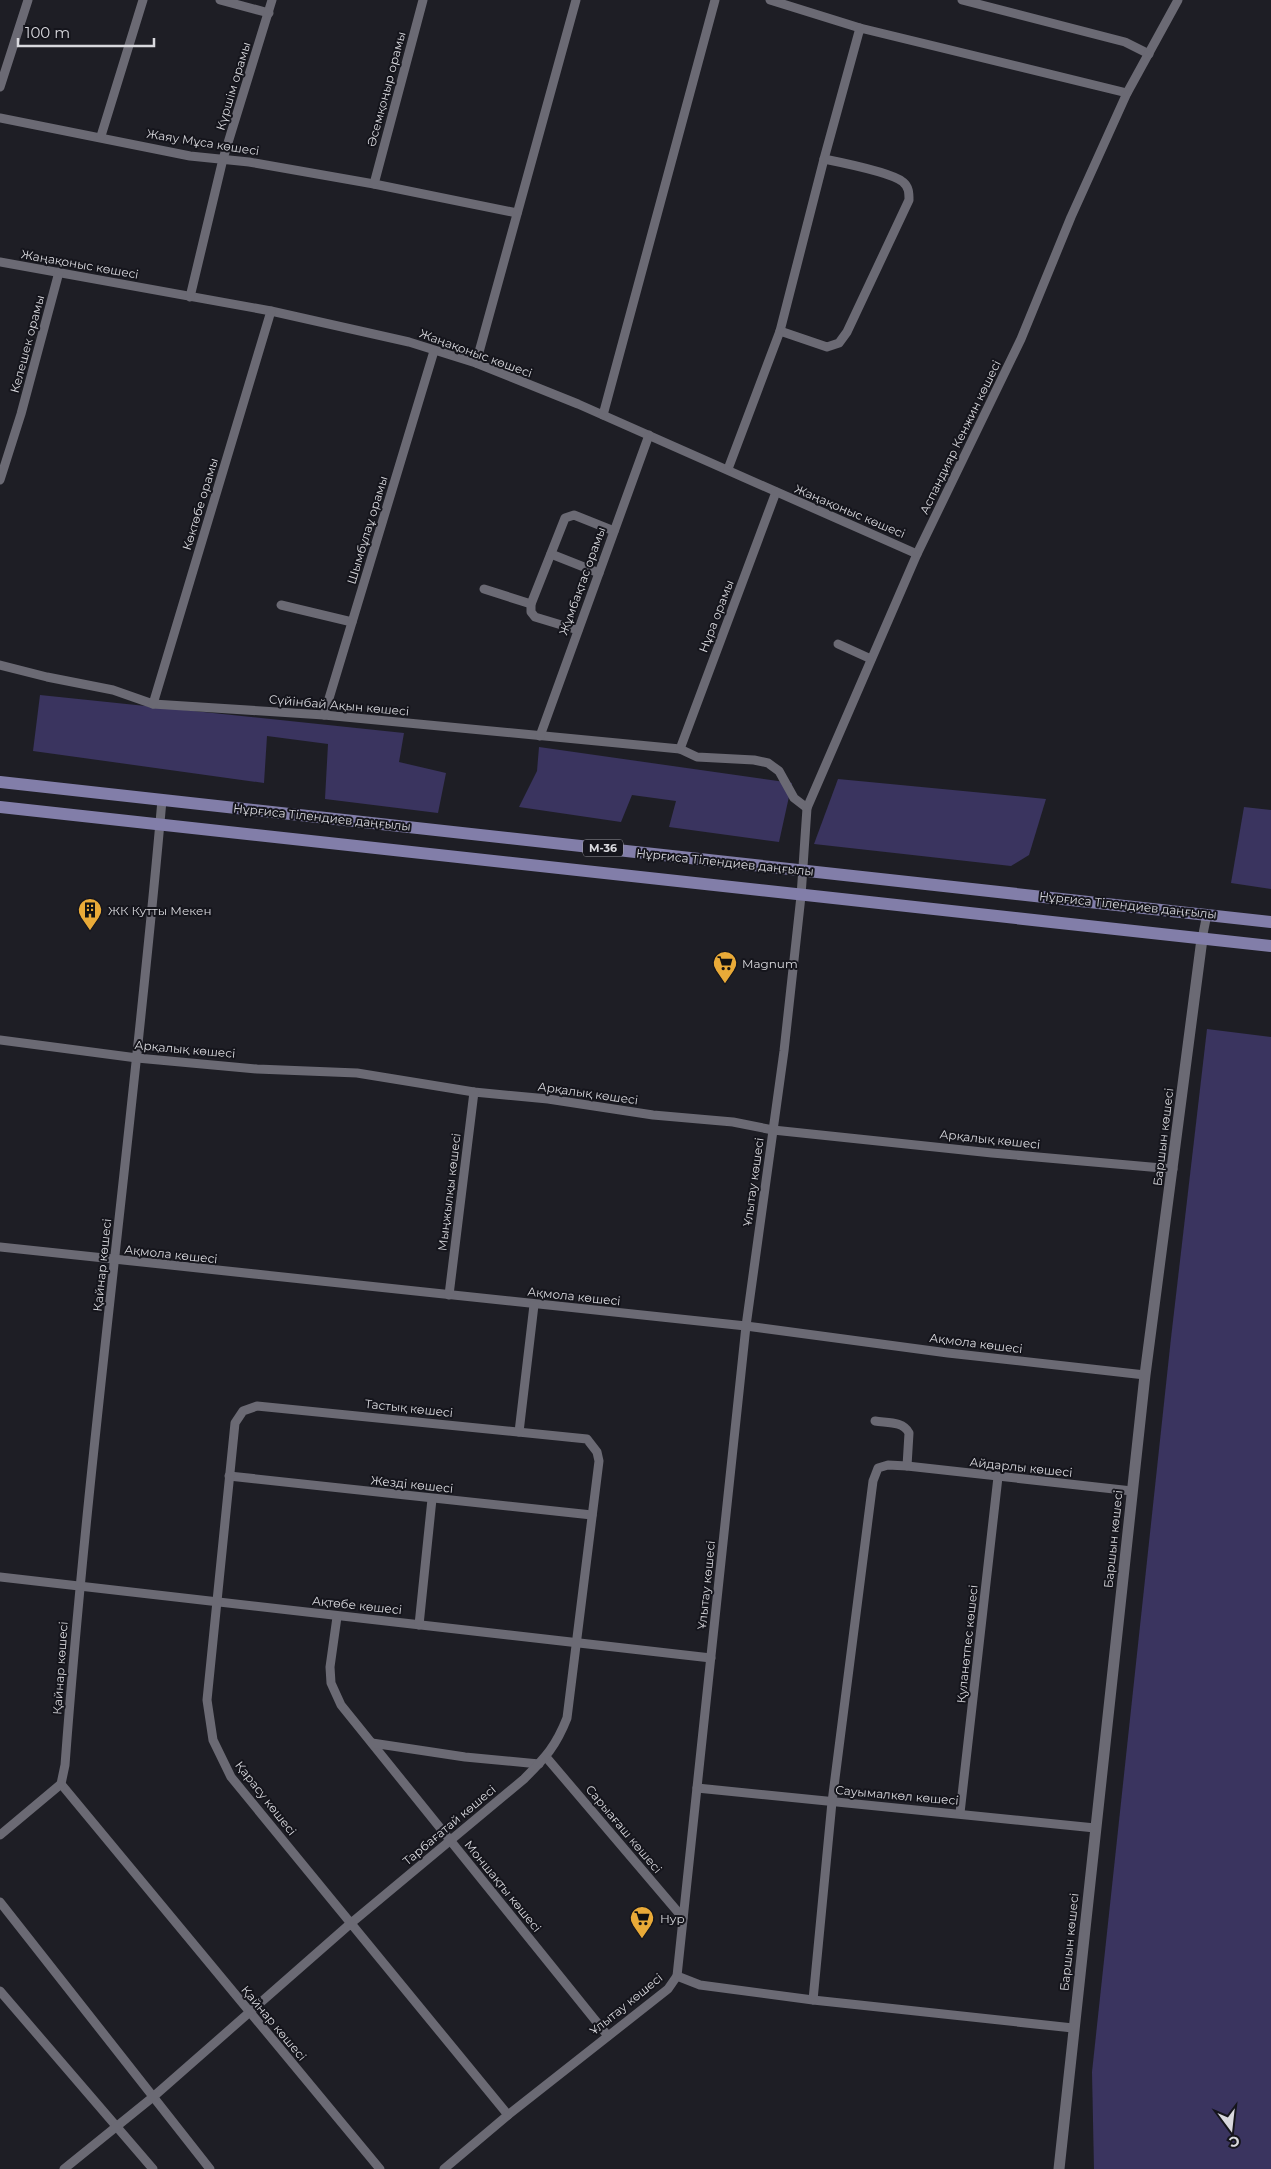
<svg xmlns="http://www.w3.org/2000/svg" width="1271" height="2169" font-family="Montserrat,sans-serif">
<rect width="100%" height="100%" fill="#1e1e25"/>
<g fill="#3a345f">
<path d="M40,695L404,733L399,762L446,773L438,813L325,799L328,744L267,736L264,783L33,751Z"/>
<path d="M539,747L792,783L779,842L669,827L676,801L632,795L621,822L519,807L537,771Z"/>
<path d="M838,779L1046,799L1029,855L1011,866L814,844Z"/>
<path d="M1244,807L1271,810V889L1231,883Z"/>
<path d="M1207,1029L1271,1037V2169H1094L1092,2072L1171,1338Z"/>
</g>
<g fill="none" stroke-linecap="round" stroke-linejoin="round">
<g stroke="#6b6a74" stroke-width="9">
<path d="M220,0L269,13"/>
<path d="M770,0L860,28"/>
<path d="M962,0L1125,42L1149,54"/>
<path d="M0,87L28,0"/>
<path d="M0,118L190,156L249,162L374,184L517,213"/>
<path d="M101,136L143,0"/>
<path d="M374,184L423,0"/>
<path d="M0,262L271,311L409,342L476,363L578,404L917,554"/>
<path d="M190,297L223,159L272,0"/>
<path d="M780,331L824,159"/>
<path d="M476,363L576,0"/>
<path d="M603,415L715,0"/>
<path d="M728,469L780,331L827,347L839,343L847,332L909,200C909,193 909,187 903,182C893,173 839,162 824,159L860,28L1127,93"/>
<path d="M0,480L21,414L59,272"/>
<path d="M551,554L599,573"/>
<path d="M484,589L531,604"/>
<path d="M281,605L352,622"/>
<path d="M578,630L535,617L531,612V604L565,518L574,515L614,531"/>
<path d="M838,644L871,659"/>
<path d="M0,665L47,677L113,690L153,704L324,715L680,749L697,757L754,760L768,763L779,771L794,798L807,808"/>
<path d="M153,704L271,311"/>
<path d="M324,715L434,351"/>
<path d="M540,736L649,435"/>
<path d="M680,749L776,492"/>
<path d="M162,800C134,1122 89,1442 65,1765L61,1784L380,2169"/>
<path d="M1202,939L1207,914"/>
<path d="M0,1040L137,1058L257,1069L357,1073L474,1092L548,1099L653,1115L733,1122L773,1130L992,1153L1173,1169"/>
<path d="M0,1247L746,1326L948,1353L1145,1375"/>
<path d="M449,1295L474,1092"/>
<path d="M875,1421C887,1423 903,1421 909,1433L907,1466"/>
<path d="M519,1432L534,1305"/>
<path d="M229,1476L592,1515"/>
<path d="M0,1577L711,1658"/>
<path d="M337,1617L330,1667L331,1683L341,1705L608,2036"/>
<path d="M419,1625L432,1499"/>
<path d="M372,1743L465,1757L539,1764"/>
<path d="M546,1757L683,1918"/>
<path d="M697,1788L1095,1828"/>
<path d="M960,1813L998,1477"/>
<path d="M0,1835L61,1784"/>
<path d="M0,1902L210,2169"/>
<path d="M677,1976L700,1985L813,2000L1073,2028"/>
<path d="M0,1991L153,2169"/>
<path d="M813,2000L832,1802L873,1481L878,1468L888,1465L907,1466L1132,1491"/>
<path d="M64,2169L153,2097L350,1924L524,1779C546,1757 556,1746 567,1718L599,1461L597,1452L587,1439L257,1406L243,1411L235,1423L207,1700L213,1740L231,1777L508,2115"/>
<path d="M444,2169L508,2115L668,1989L677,1976L746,1326L784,1051L801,896L807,808L917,554L1021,339L1071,217L1127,93L1178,0"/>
</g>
<path stroke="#6b6a74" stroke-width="11" d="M1059,2169L1145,1375L1202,939"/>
<g stroke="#827ea9" stroke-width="12">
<path d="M0,782L1271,922"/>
<path d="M0,807L1271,946"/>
</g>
</g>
<defs>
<g id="building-pin" transform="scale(1.25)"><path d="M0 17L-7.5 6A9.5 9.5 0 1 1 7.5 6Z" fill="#e9aa38" stroke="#15151c"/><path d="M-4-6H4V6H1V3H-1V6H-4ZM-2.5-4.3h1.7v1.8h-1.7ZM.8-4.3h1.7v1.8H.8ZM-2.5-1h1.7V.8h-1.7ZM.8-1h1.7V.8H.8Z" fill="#111"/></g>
<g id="supermarket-pin" transform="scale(1.25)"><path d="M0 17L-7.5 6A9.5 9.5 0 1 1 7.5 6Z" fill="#e9aa38" stroke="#15151c"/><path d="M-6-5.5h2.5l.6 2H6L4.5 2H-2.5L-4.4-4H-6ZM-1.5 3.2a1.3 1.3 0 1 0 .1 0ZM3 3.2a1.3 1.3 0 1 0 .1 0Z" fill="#111"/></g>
</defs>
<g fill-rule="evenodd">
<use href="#building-pin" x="90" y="910"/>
<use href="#supermarket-pin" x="725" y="963"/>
<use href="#supermarket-pin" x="642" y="1918"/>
</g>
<g text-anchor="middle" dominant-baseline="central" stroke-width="4" stroke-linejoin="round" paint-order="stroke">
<rect fill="#15151c" stroke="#9e9ea4" stroke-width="1" x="583" y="839.5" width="40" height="17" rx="4"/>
<g font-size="11" font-weight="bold" fill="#d9d9de">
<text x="603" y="848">M-36</text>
</g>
<g font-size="12" fill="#d9d9de" stroke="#15151c">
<text transform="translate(233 86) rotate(-73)">Күршім орамы</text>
<text transform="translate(386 89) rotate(-75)">Әсемқоңыр орамы</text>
<text transform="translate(203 142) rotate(9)">Жаяу Мұса көшесі</text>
<text transform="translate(80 264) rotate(10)">Жаңақоныс көшесі</text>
<text transform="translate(27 344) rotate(-75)">Келешек орамы</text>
<text transform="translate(476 353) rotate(20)">Жаңақоныс көшесі</text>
<text transform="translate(960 437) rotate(-64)">Аспандияр Кенжин көшесі</text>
<text transform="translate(200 504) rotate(-73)">Көктөбе орамы</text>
<text transform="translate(850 511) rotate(23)">Жаңақоныс көшесі</text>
<text transform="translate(367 530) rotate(-73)">Шымбұлаұ орамы</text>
<text transform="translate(582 581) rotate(-70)">Жұмбақтас орамы</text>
<text transform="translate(716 616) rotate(-69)">Нұра орамы</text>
<text transform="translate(339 705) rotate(5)">Сүйінбай Ақын көшесі</text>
<text transform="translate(322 817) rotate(6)">Нұрғиса Тілендиев даңғылы</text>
<text transform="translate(725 862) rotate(6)">Нұрғиса Тілендиев даңғылы</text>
<text transform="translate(1128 905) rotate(6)">Нұрғиса Тілендиев даңғылы</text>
<text transform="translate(185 1049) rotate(5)">Арқалық көшесі</text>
<text transform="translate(588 1093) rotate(8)">Арқалық көшесі</text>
<text transform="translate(1163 1137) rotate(-83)">Баршын көшесі</text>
<text transform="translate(990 1139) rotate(6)">Арқалық көшесі</text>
<text transform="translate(753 1182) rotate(-82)">Ұлытау көшесі</text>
<text transform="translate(449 1192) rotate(-83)">Мыңжылқы көшесі</text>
<text transform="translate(171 1254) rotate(6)">Ақмола көшесі</text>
<text transform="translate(102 1265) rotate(-84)">Қайнар көшесі</text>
<text transform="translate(574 1296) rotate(6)">Ақмола көшесі</text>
<text transform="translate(976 1343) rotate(7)">Ақмола көшесі</text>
<text transform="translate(409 1408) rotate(6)">Тастық көшесі</text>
<text transform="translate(1021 1467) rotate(6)">Айдарлы көшесі</text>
<text transform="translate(412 1484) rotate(6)">Жезді көшесі</text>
<text transform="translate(1113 1539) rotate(-84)">Баршын көшесі</text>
<text transform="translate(706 1585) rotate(-84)">Ұлытау көшесі</text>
<text transform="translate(357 1605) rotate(6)">Ақтөбе көшесі</text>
<text transform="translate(967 1644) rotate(-84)">Қуланөтпес көшесі</text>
<text transform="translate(60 1668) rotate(-86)">Қайнар көшесі</text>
<text transform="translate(897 1795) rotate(5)">Сауымалкөл көшесі</text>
<text transform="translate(266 1798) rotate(52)">Қарасу көшесі</text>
<text transform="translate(449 1825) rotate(-40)">Тарбағатай көшесі</text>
<text transform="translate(624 1829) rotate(50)">Сарыағаш көшесі</text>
<text transform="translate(503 1886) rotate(51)">Моншақты көшесі</text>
<text transform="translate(1069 1942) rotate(-84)">Баршын көшесі</text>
<text transform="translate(626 2004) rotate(-39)">Ұлытау көшесі</text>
<text transform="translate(274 2023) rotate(50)">Қайнар көшесі</text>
</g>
<g font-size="12" fill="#d9d9de" stroke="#15151c" text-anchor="start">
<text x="108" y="910">ЖК Кутты Мекен</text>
<text x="742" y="963">Magnum</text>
<text x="660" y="1918">Нур</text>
</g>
</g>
<g transform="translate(1231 2129) rotate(165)" stroke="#15151c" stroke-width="4" paint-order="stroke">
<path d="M0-4L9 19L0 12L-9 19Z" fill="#d9d9de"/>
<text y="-8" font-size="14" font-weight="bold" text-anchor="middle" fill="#d9d9de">С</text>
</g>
<path d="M18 38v8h136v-8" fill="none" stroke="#d9d9de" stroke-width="2.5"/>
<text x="25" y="38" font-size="15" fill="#d9d9de" stroke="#15151c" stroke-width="4" paint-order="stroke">100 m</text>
</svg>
